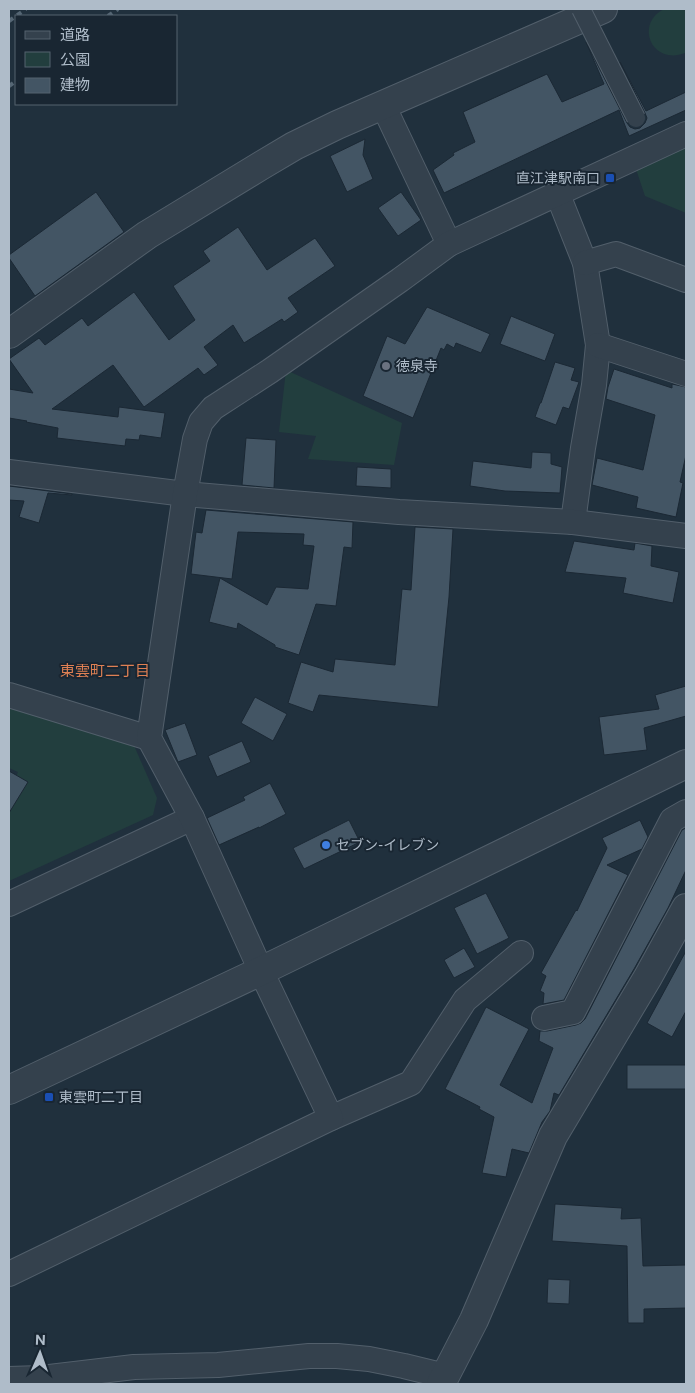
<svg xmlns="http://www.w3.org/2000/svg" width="695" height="1393" font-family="'Public Sans','Noto Sans JP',sans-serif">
<rect width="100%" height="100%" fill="#20303d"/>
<g fill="#223e3e">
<path d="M664,9H682L686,11L685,53C652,66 634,24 664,9Z"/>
<path d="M686,145V213L645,196L636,169Z"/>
<path d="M286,370L402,423L394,465L308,459L316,436L279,432Z"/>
<path d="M9,700L132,741L157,798L153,815L9,881V794L18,772L9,768Z"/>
</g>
<g fill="#435564" stroke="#1b2834">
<path d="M586,42L627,123L630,127L635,129L640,128L645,123L647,118L645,113L620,62L646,111L686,92V110L629,136L619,110L444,193L433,170L454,155L453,153L475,142L463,112L547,74L562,102L604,84Z"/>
<path d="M365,139L363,155L373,179L347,192L330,156Z"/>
<path d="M96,192L124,232L35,296L9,258V255Z"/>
<path d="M401,192L421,220L398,236L378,208Z"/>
<path d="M238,227L267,270L315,238L335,266L288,298L298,312L284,322L282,319L244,343L233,325L204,347L218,365L204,375L198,368L144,407L113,365L52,409L118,417L119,407L165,413L161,438L140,435L139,440L126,439L125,446L57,438L58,428L26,422L27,421L9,418V389L33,393L9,359L39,338L45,345L82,318L88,326L134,292L169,340L195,320L173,286L210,261L203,251Z"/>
<path d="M427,307L490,334L481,353L456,343L454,348L447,344L444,350L441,348L413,418L363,396L387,336L405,344Z"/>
<path d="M511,316L555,334L545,361L500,344Z"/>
<path d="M555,362L575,368L571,380L579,382L569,409L563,407L556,425L535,417L540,403H541Z"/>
<path d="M614,369L672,388V384L686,387V455L680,482L683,483L676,517L636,508L638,497L592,485L597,458L643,470L655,415L606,399L608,387Z"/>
<path d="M246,438L276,440L274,488L242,485Z"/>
<path d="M532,452L551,453V464L562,467L560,493L505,491L470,486L473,461L531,468Z"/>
<path d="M357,467L391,469V488L356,486Z"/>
<path d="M9,486L72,494V495L48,493L39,523L19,517L24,501L9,500Z"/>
<path d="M206,510L353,522L352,548L344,547L336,606L316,604L299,655L275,647V645L238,623L237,629L209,622L220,578L267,605L276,587L308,589L314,546L303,545L304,534L238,532L232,579L191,574L196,532L202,533Z"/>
<path d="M415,527L453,529L449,597L438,707L319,695L313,712L288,703L301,662L333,672L335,659L395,665L402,589L411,590Z"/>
<path d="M574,541L634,550L635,543L652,546L651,566L679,572L673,603L623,593L626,578L565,572Z"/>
<path d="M686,686V716L644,728L647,750L604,755L599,717L659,709L655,695Z"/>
<path d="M255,697L287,714L273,741L241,723Z"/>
<path d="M185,723L197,755L178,762L165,730Z"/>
<path d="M242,741L251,762L217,777L208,756Z"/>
<path d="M9,771L28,782L9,813Z"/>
<path d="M270,783L286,814L259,828V827L219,845L207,818L245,800L243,797Z"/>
<path d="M349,820L360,842L304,869L293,848Z"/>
<path d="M640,820L648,837L642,849L607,865L628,875L564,1000L543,1004L544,993L540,991L546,976L541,973L576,910L577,911L607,848L602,838Z"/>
<path d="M686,828V870L668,908L634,969L559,1095L554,1093L550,1111L542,1122L529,1153L512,1149L506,1177L482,1173L494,1117L479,1109L480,1107L445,1089L486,1007L529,1029L500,1085L532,1103L553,1048L539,1041L540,1031H547L576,1025L581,1023L585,1019L682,830Z"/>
<path d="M486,893L509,938L477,954L454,908Z"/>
<path d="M464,948L475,967L454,978L444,960Z"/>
<path d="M686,951V1011L672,1037L647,1023Z"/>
<rect x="627" y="1065" width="59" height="24"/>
<path d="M555,1204L622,1208L621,1219L641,1218L643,1266L686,1265V1308L644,1309V1323H628L627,1246L552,1241Z"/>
<path d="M548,1279L570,1280L569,1304L547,1303Z"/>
</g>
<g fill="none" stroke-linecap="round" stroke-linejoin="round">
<g stroke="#525f6b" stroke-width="26">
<g id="minor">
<path d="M383,105L449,244"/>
<path d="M558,195L585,263L598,345L594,385L583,448L573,522"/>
<path d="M585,263L616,254L686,280"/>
<path d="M598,345L686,374"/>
<path d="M9,472L185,494L399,512L573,522L686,536"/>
<path d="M9,695L149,738"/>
<path d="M9,904L192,818"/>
<path d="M544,1018L573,1012L672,820L686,812"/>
<path d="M331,1118L411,1083L465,1000L521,953"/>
<path d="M9,1274L331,1118L261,971L192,818L149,738L185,494L195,439L201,422L213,408L270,371L400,280L449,244L686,134"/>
<path d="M9,1379L41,1378L134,1367L218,1365L309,1356H337L369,1359L404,1366L445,1376"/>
</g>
</g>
<g stroke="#525f6b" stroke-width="30">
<g id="tertiary">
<path d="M9,334L147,235L262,165L294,146L337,125L603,9"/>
<path d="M9,1090L261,971L686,764"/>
<path d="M441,1384L474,1320L553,1136L648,977L686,908"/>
</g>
</g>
<use href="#minor" stroke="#34414d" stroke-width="24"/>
<use href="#tertiary" stroke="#34414d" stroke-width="28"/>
<g stroke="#556674" stroke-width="4" stroke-dasharray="5 5" stroke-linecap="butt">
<path d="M108,16L118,9"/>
<path d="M9,21L26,9"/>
<path d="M9,86L16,81"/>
</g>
<g stroke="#525f6b" stroke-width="20" stroke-linecap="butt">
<path id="pedestrian-bridge" d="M581,9L636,118"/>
</g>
<use href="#pedestrian-bridge" stroke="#34414d" stroke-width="18"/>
</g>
<g fill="#1a4fb4" stroke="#192632" stroke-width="2">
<rect x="605" y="173" width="10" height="10" rx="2.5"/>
<rect x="44" y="1092" width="10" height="10" rx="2.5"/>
</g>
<circle fill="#6b7280" stroke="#192632" stroke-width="2" cx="386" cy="366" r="5"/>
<circle fill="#3f7fe0" stroke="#192632" stroke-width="2" cx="326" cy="845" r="5"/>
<g text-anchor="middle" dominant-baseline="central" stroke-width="4" stroke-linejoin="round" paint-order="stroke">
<g font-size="14" fill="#afbcc9" stroke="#192632" text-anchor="start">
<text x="600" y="178" text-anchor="end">直江津駅南口</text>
<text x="396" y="366">徳泉寺</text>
<text x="336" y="845">セブン-イレブン</text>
<text x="59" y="1097">東雲町二丁目</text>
</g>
<g font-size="15" fill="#df8054" stroke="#192632">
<text x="105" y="670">東雲町二丁目</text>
</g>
</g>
<rect width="695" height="1393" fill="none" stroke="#afbcc9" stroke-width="20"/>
<rect x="15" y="15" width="162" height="90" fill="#192632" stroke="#55626e"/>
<rect x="25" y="31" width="25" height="8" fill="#34414d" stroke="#55626e"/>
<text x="60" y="40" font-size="15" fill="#afbcc9">道路</text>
<rect x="25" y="52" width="25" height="15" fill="#223e3e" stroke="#55626e"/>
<text x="60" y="65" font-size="15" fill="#afbcc9">公園</text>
<rect x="25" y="78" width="25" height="15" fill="#435564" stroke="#55626e"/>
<text x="60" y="90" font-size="15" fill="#afbcc9">建物</text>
<g transform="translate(40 1353) rotate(2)" stroke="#192632" stroke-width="4" paint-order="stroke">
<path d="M0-4L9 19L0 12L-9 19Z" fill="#afbcc9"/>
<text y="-8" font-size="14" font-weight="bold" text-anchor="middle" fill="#afbcc9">N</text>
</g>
</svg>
